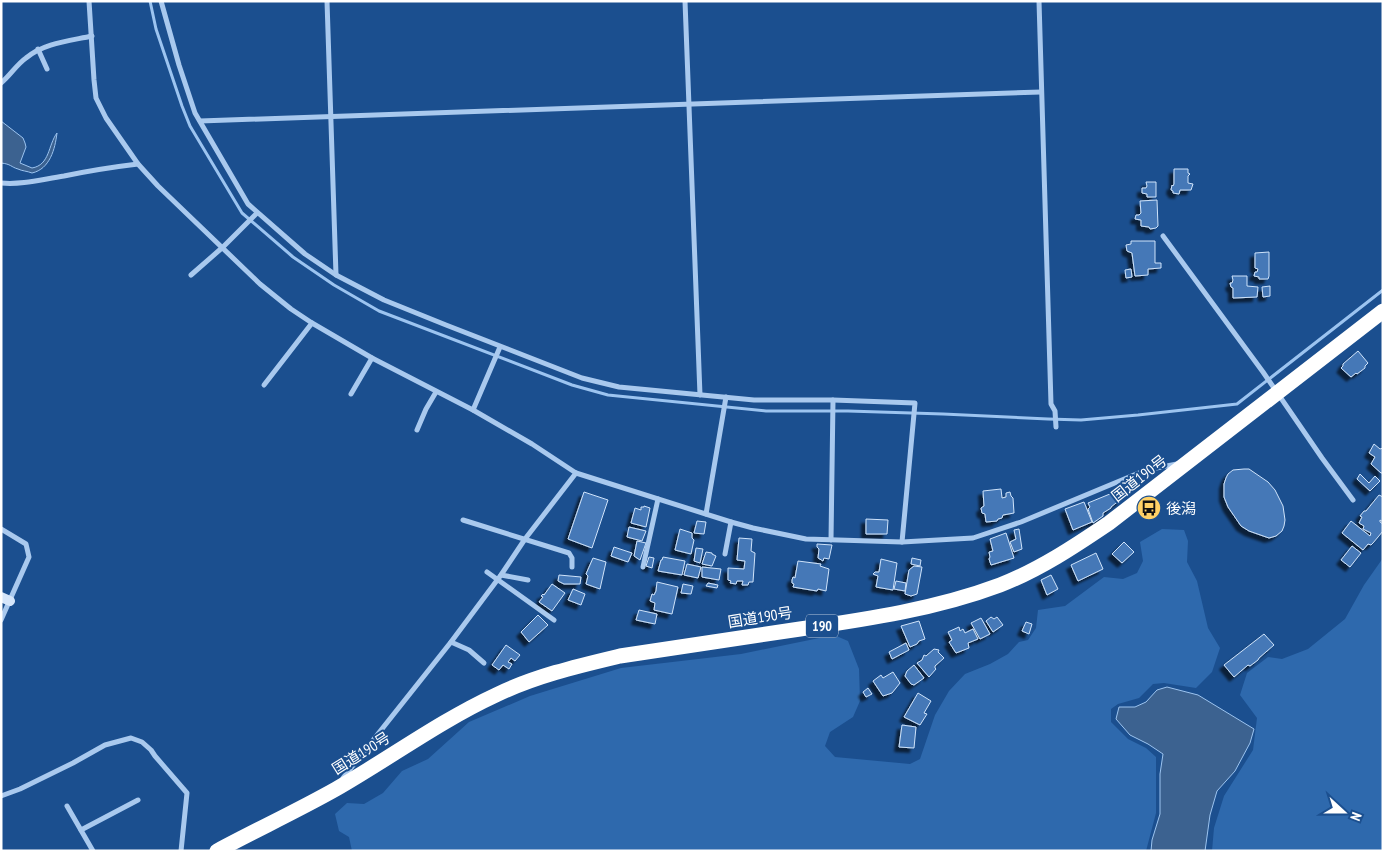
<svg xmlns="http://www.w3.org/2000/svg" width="1384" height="852" font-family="'PT Sans Narrow','Noto Sans JP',sans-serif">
<defs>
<filter id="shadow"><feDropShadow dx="-4.5" dy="4.5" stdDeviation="1" flood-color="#0009"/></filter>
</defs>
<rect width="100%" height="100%" fill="#1b4f8f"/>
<g fill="#2e69ad">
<path d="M1162,529L1184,530L1188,541L1187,562L1197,581L1208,628L1220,648L1212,672L1196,688L1164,683L1153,684L1139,698L1118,704L1111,709V722L1128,739L1146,748L1156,757V813L1146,851H352L349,837L339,831L335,814L347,803L364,804L383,793L402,771L428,759L469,722L530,696L621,668L741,654L834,635L848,641L859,669L860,701L853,717L830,732L825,746L835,757L910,764L920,759L935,715L949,691L965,674L990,664L1008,654L1019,642L1028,640L1036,628L1038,610L1065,606L1104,577L1123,579L1137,573L1143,561L1140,542Z"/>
<path d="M1383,558V851H1212L1214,828L1224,796L1253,750L1257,718L1240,695L1247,673L1268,657L1282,659L1308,649L1345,619L1364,585Z"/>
</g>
<g fill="#3c6290" stroke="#9cc4f0">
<path d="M1,121L23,138L25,143L26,147L20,163L32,168C50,165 48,145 57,133C55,149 50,169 32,173C27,171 22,171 18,169C11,167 11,164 1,163Z"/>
<path d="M1167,687L1198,695L1254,729L1250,743L1235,771L1217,791L1210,815L1205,851H1151L1152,840L1160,814V774L1163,754L1148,744L1130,735L1116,719L1119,707H1135L1146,702L1157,690Z"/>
</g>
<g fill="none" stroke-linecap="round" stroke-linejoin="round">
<path stroke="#9cc4f0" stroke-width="3" d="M150,1L156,29L182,106L190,126L242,213L293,257L334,285L379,311L572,385L608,395L766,411H848L943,414L1048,419L1081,420L1138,415L1237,404L1383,290"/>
</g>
<g fill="#4478b7" stroke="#cfe3fa" filter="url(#shadow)">
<path d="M1174,169H1188V173L1190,174L1188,176V183L1193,184L1191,190H1180L1179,194L1173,193V191L1171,190L1172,185L1173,186L1174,184Z"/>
<path d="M1146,182H1156V197H1147V194L1142,193V188H1146L1147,186Z"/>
<path d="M1157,200L1158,226L1156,228L1150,229L1149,227L1141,226V220L1135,219L1136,215H1139L1141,213L1140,201Z"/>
<path d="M1131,241H1155V263H1161V268L1148,269V275L1135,276L1132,253L1127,251L1126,245L1131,244Z"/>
<path d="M1269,252V276L1268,279H1259V277L1254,276L1255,272H1257L1258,269L1255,268V253Z"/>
<path d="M1131,269L1132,277L1126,278L1125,270Z"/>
<path d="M1232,276H1247V286L1258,287L1257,297L1233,298V288L1231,287L1230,283H1232L1233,280Z"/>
<path d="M1270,286V296L1263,297L1262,287Z"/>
<path d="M1358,351L1368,363L1365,366V368L1357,374L1356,373L1351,377L1341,368L1343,366V364Z"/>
<path d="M1374,444L1380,449L1383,448V473H1381L1371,464L1375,457L1369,453Z"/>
<path d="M1244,469H1249L1268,482L1275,490L1283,506L1285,520L1284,526L1282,531L1276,536L1269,538L1249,531L1241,526L1228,507L1224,497V484L1226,478L1228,474L1233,470Z"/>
<path d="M1360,474L1369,483L1375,476L1380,481L1370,491L1357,479Z"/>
<path d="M1001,489L1002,498L1006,497V493L1010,492L1011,496L1013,498L1014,513L1003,515L1002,518L998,519L997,521L986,522L985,514L982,513L981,508L984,506L983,491Z"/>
<path d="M1122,489L1124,496L1121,498V500L1116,503L1111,507V508L1103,513V516L1093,523L1088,509L1090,507L1088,503Z"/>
<path d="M584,492L608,500L592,548L568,539Z"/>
<path d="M1379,495L1383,497V522L1380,520V522L1383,524V531L1373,543L1371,545L1368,544L1363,550L1342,533L1351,521L1370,536L1371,533L1363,529L1364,526L1359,523L1362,517L1360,516L1364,511H1366Z"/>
<path d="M1084,502L1092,522L1073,530L1065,509Z"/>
<path d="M644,506L650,508L646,527L631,523L635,508L641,510V507H644Z"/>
<path d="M866,519L888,520L887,534H866Z"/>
<path d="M697,521L706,522L704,534L694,533Z"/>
<path d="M629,527L646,531L642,541L627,537Z"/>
<path d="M680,529L692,533V538L694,540L691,554L675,550Z"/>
<path d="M1019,529L1022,549L1014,552L1010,542L1016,539L1014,530Z"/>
<path d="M1006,533L1014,558L991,565L989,559L990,557L989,552L993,551L990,539Z"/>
<path d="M739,538L752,539L751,551L755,553L753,582H749L748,585H742L743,581H737L736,584L730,583L731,581L728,580V568L744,569L745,561L737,560Z"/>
<path d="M637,541L646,543L640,560L634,556Z"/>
<path d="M1124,542L1134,552L1122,563L1112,554Z"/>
<path d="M817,544L832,545L829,559L824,558L823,561L818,558L819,549L817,547Z"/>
<path d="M1352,546L1361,553L1350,567L1341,560Z"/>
<path d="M614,547L632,553L628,562L611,556Z"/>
<path d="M696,548L703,549L700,563L694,561Z"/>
<path d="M706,552L712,553V554L716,556L712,566L702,564Z"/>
<path d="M1096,553L1103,569L1078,581L1071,565Z"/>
<path d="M649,557L654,558L652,568L646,566Z"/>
<path d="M663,557L685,561L682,575L658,571L661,560H662Z"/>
<path d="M593,558L606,562L600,589L586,584L588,576L586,574Z"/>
<path d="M912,558L921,560L920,566L911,564Z"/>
<path d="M881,559L897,563L893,590L876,587L878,576L873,574L875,572H879Z"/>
<path d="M798,561L821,564L820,566L829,569L826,591L818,589L817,591L793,587L794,584L792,583V580L793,577L795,578Z"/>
<path d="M687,564L701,567L698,578L684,575Z"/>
<path d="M914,566L922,567L917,594L911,596L905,594L909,570Z"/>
<path d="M702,567L721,569L719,580L702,577Z"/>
<path d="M559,575L581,577L580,584H564L558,581Z"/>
<path d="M1051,575L1058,589L1047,595L1041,580Z"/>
<path d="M896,581L906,583L905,591L894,589Z"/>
<path d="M657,582L678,587L672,614L654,610L655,603L650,601L652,594L654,595L656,591Z"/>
<path d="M708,583L718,585L717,588L706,586Z"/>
<path d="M552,584L565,593L552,611L539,602L543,597L541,596L543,594L544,595Z"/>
<path d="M683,584L693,586L691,594L681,593Z"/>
<path d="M573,589L585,594L581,605L568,600Z"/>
<path d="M639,610L657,614L655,624L636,620Z"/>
<path d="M538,615L548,625L529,642L521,632Z"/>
<path d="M991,617L994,619L997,617L1003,625L993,632L986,621Z"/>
<path d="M981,618L990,634L980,639L971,623Z"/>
<path d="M919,621L925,639L919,641L917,644L910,647L901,626Z"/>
<path d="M1026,622L1032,624L1029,634L1022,631Z"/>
<path d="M959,627L960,631L963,629L965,633L973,629L978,639L968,643L969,648L956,653L949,642L952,640L948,632Z"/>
<path d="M1264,634L1274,645L1259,658L1258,660L1250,666L1248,665L1234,677L1224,665Z"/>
<path d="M906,643L909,650L892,659L889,652Z"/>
<path d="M506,645L520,655L515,661L511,658L508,662L512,664L509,669L503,665L499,670L492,665Z"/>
<path d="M934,649L939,650L938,652L944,658L935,666V668L936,669L929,677L917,663L922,660L924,655L926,656Z"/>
<path d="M914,665L924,678L914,685L911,684L905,676L907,671Z"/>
<path d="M893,672L900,683L892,693L883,696L873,681L881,675L883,678Z"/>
<path d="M868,688L872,694L866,697L863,692Z"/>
<path d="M918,693L931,701L924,713L927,714L920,725L904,717Z"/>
<path d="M902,725L916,727L914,748L899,747Z"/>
</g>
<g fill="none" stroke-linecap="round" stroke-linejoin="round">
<g stroke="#a9c9ee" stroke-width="5">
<path d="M89,1L94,80L96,98L106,118L138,164L158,186L260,284L291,309L312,323L372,358L473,410L532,444L576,473L731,522L753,528L806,539L902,542L973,538L1021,522L1146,470L1177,464"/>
<path d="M161,1L179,65L195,113L248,204L305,254L336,275L384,300L446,325L582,378L619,387L754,400H833L915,403L902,542"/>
<path d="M327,1L336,275"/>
<path d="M685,1L700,395"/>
<path d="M1039,1L1051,404L1055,411L1056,427"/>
<path d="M38,49L47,69"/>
<path d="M1,83C10,76 16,65 26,58C44,43 69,41 92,36"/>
<path d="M200,121L1041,92"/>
<path d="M1,183C23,185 43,179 64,176C88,171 113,167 138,164"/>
<path d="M1163,236L1263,372L1322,458L1353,500"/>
<path d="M191,275L223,247L257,213"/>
<path d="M264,385L312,323"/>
<path d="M351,394L372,358"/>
<path d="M473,410L500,347"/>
<path d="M417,430L426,409L436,392"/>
<path d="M706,514L726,397"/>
<path d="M463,520L569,553L572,558V567"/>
<path d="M1,529L26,544L29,557L1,620"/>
<path d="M831,540L833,400"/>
<path d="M725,554L731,522"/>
<path d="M643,567L658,499"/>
<path d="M487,572L554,620"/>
<path d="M501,575L528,580"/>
<path d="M451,642L469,650L484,663"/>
<path d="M343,778L451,642L501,575L525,539L576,473"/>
<path d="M1,796L20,789L73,763L105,745L131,738L142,742L151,750L155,756L187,793L181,851"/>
<path d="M67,806L93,851"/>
<path d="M81,830L138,800"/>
</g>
<path stroke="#d6e6fa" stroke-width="10" d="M1,597L10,601"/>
<path stroke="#fff" stroke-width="15" d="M217,851C256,830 297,811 336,789C390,758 440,721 496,695C535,676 578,666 620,656C680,647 740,638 800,629C868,619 936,609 1000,585C1039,570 1075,546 1109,523L1383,311"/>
</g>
<defs>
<g id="bus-disc" transform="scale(1.25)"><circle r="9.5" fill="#ffd166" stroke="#1b4f8f"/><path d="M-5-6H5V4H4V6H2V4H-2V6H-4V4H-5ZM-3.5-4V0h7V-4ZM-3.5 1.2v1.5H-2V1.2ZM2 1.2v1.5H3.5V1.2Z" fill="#111"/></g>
</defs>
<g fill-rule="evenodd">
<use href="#bus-disc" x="1149" y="508"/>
</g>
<g text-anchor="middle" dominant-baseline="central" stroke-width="4" stroke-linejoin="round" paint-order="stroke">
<rect fill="#1b4f8f" stroke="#bbcadd" stroke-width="1" x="806" y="614.5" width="32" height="23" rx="4"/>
<g font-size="14" font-weight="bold" fill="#fff">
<text x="822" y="626">190</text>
</g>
<g font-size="15" fill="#fff" stroke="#1b4f8f">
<text transform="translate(1139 478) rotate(-38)">国道190号</text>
<text transform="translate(760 617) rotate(-9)">国道190号</text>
<text transform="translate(361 753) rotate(-32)">国道190号</text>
</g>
<g font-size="15" fill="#fff" stroke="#1b4f8f" text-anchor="start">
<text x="1166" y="508">後潟</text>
</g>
</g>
<rect width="1384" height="852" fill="none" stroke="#ffffff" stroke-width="5"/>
<g transform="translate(1344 812) rotate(111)" stroke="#1b4f8f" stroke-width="4" paint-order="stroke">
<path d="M0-4L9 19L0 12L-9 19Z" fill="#ffffff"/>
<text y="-8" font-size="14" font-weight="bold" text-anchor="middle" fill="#ffffff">N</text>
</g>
</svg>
